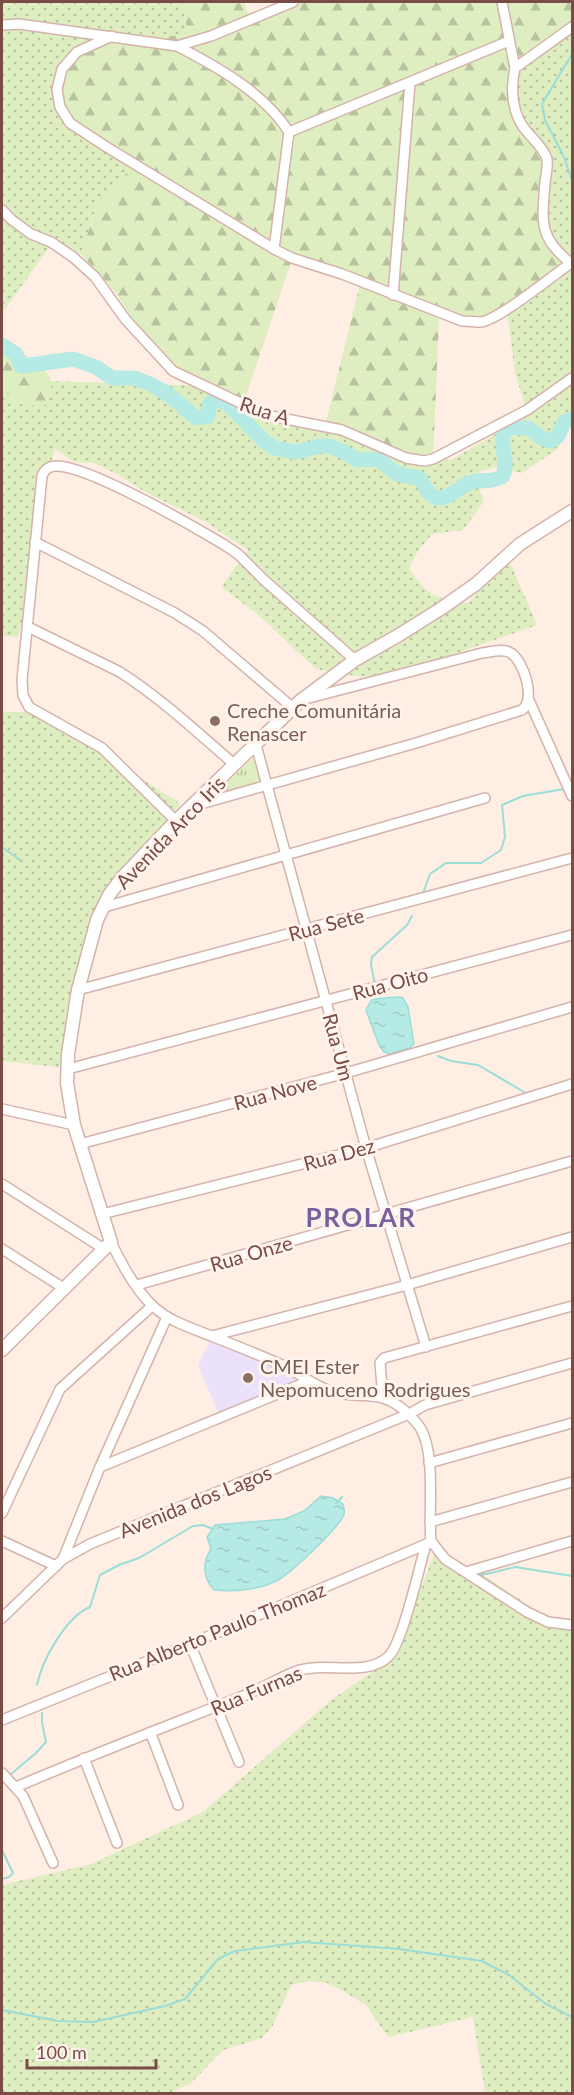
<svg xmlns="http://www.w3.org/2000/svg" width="574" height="2095" font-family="Lato,sans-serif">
<defs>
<pattern id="grass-dots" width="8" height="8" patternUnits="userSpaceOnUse" patternTransform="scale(1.5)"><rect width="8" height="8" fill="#deeec1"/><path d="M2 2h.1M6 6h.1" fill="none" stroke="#b9c39f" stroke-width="1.8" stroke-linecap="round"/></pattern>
<pattern id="forest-firs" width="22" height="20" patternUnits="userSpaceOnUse" patternTransform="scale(1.5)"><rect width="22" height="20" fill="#deeec1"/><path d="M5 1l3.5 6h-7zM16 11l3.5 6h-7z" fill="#b9c39f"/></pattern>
<pattern id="park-tufts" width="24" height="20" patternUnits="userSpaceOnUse" patternTransform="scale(1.5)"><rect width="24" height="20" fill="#deeec1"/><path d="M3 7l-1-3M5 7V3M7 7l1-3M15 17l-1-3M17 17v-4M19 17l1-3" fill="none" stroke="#b9c39f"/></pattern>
<pattern id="water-ripples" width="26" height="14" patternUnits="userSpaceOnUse" patternTransform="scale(1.5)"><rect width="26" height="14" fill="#b6eae5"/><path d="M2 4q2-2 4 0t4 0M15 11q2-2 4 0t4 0" fill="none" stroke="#a0cac6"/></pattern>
</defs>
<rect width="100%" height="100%" fill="#feeee4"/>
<path fill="#ebe1fb" d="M210,1342L292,1374L296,1381L218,1412L198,1365Z"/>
<g fill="url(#grass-dots)">
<path d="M2,2H183L188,35L152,38L133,164L115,188L96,208L81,254L54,241L2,313Z"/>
<path d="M572,26V420L559,428V448L522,473L497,467L480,471L477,483L484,501L463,530L432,534L418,551L409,568C426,595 436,599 468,603L509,560L537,625L391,676H355L316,669L255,612L221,587L248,550L202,520L147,493L119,475L94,463L74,462L55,449L36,514L40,550L18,637L2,636V387L17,403L30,404L41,408L50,396L51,381L213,386L280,413L345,426L361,433L366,459L397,453L451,460L513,424L527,412L515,373L507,311L557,242L547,228L529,127L518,114L513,74Z"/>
<path d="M2,712H34L180,803L170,820L102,909L67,1068L2,1061Z"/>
<path d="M436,1550L480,1573L545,1616L572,1620V2093H485L473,2017L388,2037L366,2005L343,1991L327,1983L309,1981L291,1985L272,2027L262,2038L223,2050L191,2083L169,2093H2V1885L91,1864L203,1812L330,1701L385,1663L406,1626Z"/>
</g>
<g fill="url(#forest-firs)">
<path d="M183,2H244L248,14L286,2H572V26L513,74L518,114L545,141L551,153L546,206L547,228L570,261L491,321L441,315L439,318L433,458L397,453L379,460H366L361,433L345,426L326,422L362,276L293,256L245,399L186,373L151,347L116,293L81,254L96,208L115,188L133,164L71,122L61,107L59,82L67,67L79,55L106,39L188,35Z"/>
<path d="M2,340C13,348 46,366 50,378C52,386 50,395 49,402L41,408L30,404L17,403L2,387Z"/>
</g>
<path fill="url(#park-tufts)" d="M255,756L261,779L258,784L211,798Z"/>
<g fill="url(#water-ripples)" stroke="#9bddd7" stroke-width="1.5">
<path d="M399,997L403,998L408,1007L414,1044L409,1048L390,1054L384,1052L379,1045L366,1010L372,999Z"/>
<path d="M321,1496L333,1498L343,1504C344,1508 345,1511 344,1514C340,1527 291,1573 278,1580C260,1590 234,1592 214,1590C203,1578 202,1562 211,1549L207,1537L215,1525L285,1519L304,1511Z"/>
</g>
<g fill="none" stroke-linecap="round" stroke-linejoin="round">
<g stroke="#9bddd7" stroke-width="2">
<path d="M572,54L542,104L545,120L564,157L572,180"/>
<path d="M2,847L20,860"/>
<path d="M423,893L430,874L446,863H481L501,850L505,837L502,805L523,796L564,789"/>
<path d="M375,985L371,965L372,957L407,925L412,916"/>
<path d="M438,1056L451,1061L478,1065L524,1092"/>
<path d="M336,1503L342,1497"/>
<path d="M476,1574H487L515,1567L572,1576"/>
<path d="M37,1685C42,1660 66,1617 90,1607L100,1575L119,1565L139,1558L193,1526L203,1525L213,1529"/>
<path d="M11,1774L36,1753L46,1742L42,1723V1713"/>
<path d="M2,1850L13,1873L9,1877L2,1879"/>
<path d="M2,2010L58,2021L93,2022L165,2006L185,1999L218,1959L235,1951L304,1942L399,1949L482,1961L509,1975L546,2004L572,2017"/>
</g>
<path stroke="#b6eae5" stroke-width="15" d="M2,345L16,354L20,365L22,366L73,359L96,367L112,378H134L150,384L168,394L196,418L208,416L210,404L213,399L227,403L263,440L274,448L295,452L320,446H329L344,452L357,460L378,459L397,474L419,478C424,482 425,489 430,494C443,506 457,488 469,483C479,479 491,483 502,477C511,462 496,441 507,427L528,428L543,439L551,441L558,436L564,422L572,419"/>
<g stroke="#d4b3ab" stroke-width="12">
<g id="minor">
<path d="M502,2L515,68"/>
<path d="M2,25L19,24L177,46C218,67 264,93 289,132L509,41"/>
<path d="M572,27L515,68C510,90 512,116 528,133C535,141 544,149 547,159C548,166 546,175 545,182C542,222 538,238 572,264"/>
<path d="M112,36L77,52L62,69L57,89L60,107L70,123L105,146L274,249L292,258L342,274L462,321C468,321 475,322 481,322C500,319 552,276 571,263"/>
<path d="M177,46L211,36L293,2"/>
<path d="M2,210L12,220L31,234L51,242L73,257L95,277L126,320L173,371L266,415L342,430L406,458L424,461L433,459L527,410L572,378"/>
<path d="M274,249L289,132"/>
<path d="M393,295L410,83"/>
<path d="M35,542L175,613L203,631L293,708"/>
<path d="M28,627L120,672C162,699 198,733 235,765"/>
<path d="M528,698L572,796"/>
<path d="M256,745L366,1148L426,1347"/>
<path d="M190,807L416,743L522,710C536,699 524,662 511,653C503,648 491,652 482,653L305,699"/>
<path d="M176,821L102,748L29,707L23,695L22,680L42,476C44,470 49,466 56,466C87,465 193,526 223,544L238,554L264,580L355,660"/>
<path d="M101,908L485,798"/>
<path d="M78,990L572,858"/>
<path d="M68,1069L572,935"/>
<path d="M2,1109L74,1125"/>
<path d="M80,1144L346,1073L572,1007"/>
<path d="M2,1184L104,1249"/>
<path d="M102,1214L366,1148L572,1084"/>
<path d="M111,1242C121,1263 137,1292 154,1307C172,1323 192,1328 214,1337C237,1346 259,1355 282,1365C300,1373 314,1387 334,1392C363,1400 381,1388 406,1412C411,1417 417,1422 421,1429C436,1456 428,1510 431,1541L445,1559L527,1612L548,1622L572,1625"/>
<path d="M2,1249L65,1289"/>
<path d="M137,1285L572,1161"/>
<path d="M212,1336L407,1285L572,1237"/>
<path d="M383,1397L380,1363L384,1358L572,1306"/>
<path d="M429,1463L572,1423"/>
<path d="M100,1467L309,1381"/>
<path d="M2,1513L60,1389L152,1306"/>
<path d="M430,1522L572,1482"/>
<path d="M2,1541L56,1566"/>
<path d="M63,1559L100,1467L167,1317"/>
<path d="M466,1572L572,1541"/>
<path d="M2,1618L63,1559L90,1544L409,1414L425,1405L572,1363"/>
<path d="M190,1644L239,1762"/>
<path d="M2,1720L190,1644L429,1543"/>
<path d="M151,1734L178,1805"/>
<path d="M84,1758L117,1843"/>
<path d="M2,1773L23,1796L53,1863"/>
<path d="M16,1787C91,1755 167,1726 243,1696C262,1689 278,1678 297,1671C325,1661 367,1678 389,1656C403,1641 419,1568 426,1544"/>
</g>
</g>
<g stroke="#d4b3ab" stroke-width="15">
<path id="tertiary" d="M2,1350L111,1242L74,1125L67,1083L68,1054L78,990L97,920L109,895L121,879L176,821L300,701L355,660L399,635L442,608L476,584L520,544L572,511"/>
</g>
<use href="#minor" stroke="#fff" stroke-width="9"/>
<use href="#tertiary" stroke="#fff" stroke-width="12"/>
</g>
<g fill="#8d6e63" stroke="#fff3ed" stroke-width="2">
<circle cx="215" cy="721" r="6"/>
<circle cx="248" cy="1378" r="6"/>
</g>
<g text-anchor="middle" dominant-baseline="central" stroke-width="6" stroke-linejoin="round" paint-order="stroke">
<g font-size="20" fill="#7a4c46" stroke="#fff3ed">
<text transform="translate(265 410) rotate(18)">Rua A</text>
<text transform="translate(170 832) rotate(-46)">Avenida Arco Iris</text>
<text transform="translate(326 924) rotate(-15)">Rua Sete</text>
<text transform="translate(390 983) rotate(-15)">Rua Oito</text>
<text transform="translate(339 1047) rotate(75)">Rua Um</text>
<text transform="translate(275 1092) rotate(-15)">Rua Nove</text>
<text transform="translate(339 1154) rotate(-15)">Rua Dez</text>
<text transform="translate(251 1253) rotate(-16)">Rua Onze</text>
<text transform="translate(195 1501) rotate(-22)">Avenida dos Lagos</text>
<text transform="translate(217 1631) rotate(-22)">Rua Alberto Paulo Thomaz</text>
<text transform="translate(256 1690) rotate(-23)">Rua Furnas</text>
</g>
<g font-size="20" fill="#785e54" stroke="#fff3ed" text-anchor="start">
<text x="227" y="710">Creche Comunitária<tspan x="227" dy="23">Renascer</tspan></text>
<text x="260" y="1366">CMEI Ester<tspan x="260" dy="23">Nepomuceno Rodrigues</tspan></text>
</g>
<g font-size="26" font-weight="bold" letter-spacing="1.5" fill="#7a619e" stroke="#fff3ed">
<text x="361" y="1217">PROLAR</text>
</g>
</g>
<rect width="574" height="2095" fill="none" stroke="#7a4c46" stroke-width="6"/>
<path d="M27 2059v9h129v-9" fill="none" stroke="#7a4c46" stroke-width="3"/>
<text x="36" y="2059" font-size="18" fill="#7a4c46" stroke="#fff3ed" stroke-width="4.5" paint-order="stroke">100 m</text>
</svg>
